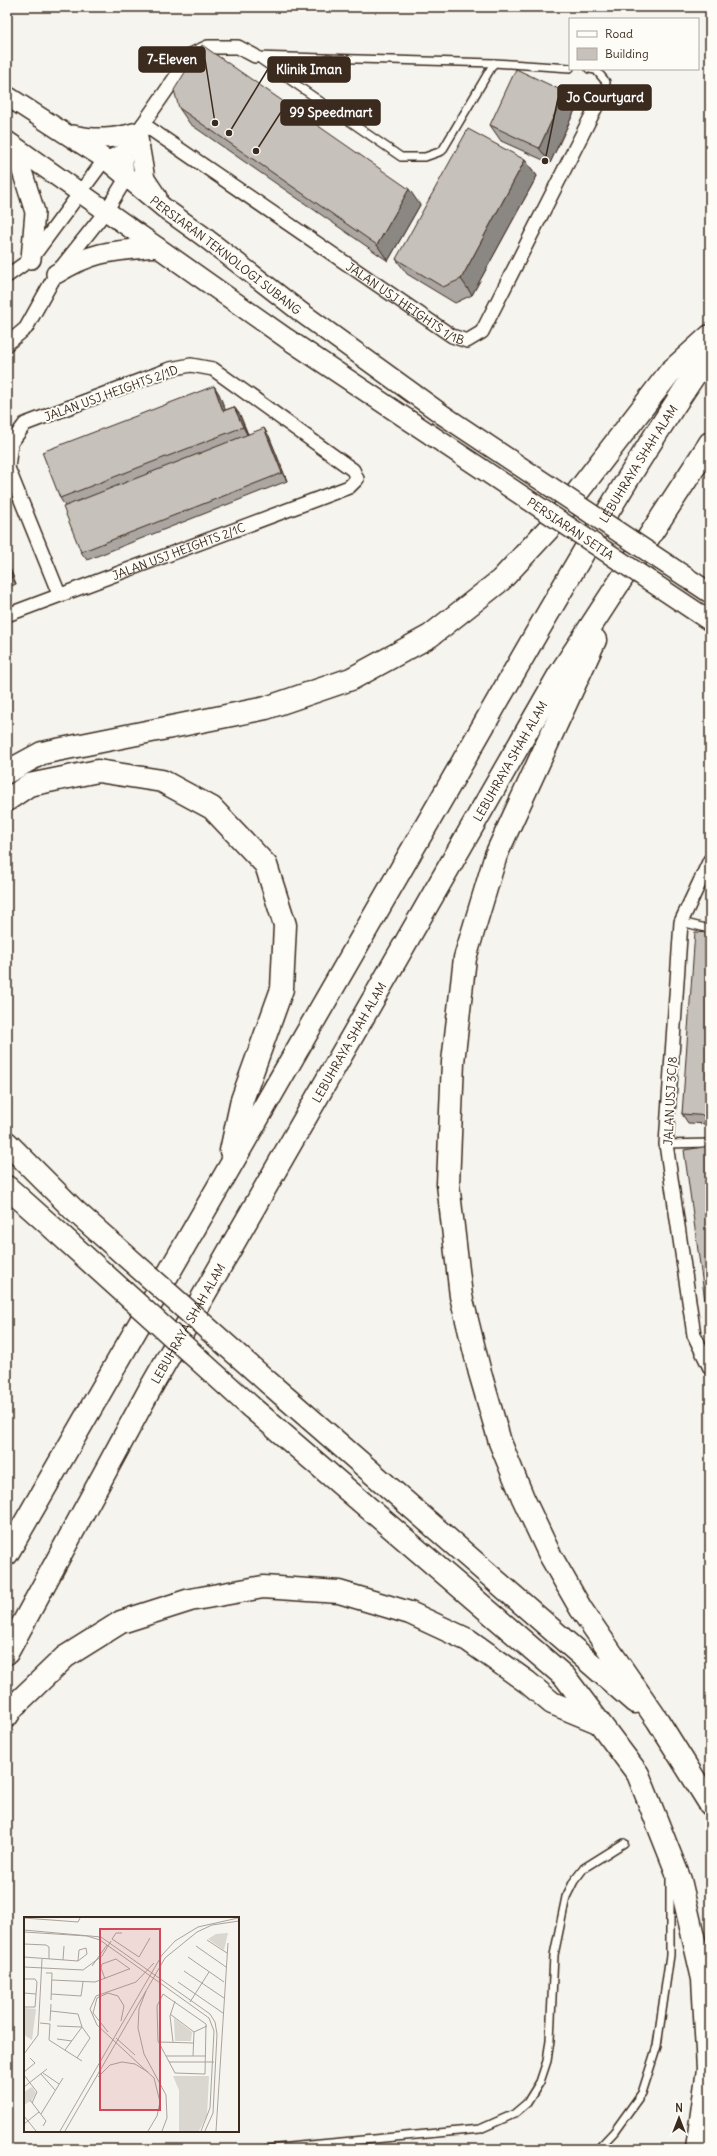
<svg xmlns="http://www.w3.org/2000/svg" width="717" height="2156" font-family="Delius,sans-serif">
<rect width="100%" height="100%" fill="#f5f4ee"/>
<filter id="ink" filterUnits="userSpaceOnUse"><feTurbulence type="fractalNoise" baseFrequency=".025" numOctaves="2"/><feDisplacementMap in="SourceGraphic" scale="8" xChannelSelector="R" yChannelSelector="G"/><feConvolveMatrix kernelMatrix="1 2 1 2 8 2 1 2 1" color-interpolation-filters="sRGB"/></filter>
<g filter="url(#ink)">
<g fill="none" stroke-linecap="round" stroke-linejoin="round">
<g stroke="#3b2a1e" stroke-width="10">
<g id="service">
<path d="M255,56L401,157H425L442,151L494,63"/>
<path d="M255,56L494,63L570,68"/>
<path d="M589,69L596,70L606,82L605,94L596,107"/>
<path d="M681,922L710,929"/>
<path d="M666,1144L710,1143"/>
<path d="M267,2149L480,2129L514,2114L527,2103L540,2082L547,2061L550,2040L554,1955L566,1897L574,1881L584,1868L624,1843"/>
<path d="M598,2149L614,2132L642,2093L657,2046L670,1955V1874"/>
</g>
</g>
<g stroke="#3b2a1e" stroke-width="16">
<g id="minor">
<path id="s1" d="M143,124L452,336L467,341L482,332L596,107"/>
<path d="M7,276L31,259L105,159L125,150L191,55L208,47H238L255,56"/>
<path d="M7,344L26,328L56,274L106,211L127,177L125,150"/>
<path id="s2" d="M7,615L349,487L357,479L353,470L213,369L191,365L170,369L25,424L11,443L8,468L59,594"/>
<path d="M710,860L681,922L666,1144L694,1335L710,1368"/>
</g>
</g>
<g stroke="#3b2a1e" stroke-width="22">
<g id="secondary">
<path id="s3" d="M7,96L105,159L164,208L203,236L302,313L443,415"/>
<path d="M73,135C97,140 113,139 137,132L145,179L157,197"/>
<path d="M7,141L286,338L431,435"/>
<path d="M14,146L35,212L31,259"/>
<path d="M56,274C94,250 114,251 157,247"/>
</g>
</g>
<g stroke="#3b2a1e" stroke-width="25">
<g id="motorway">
<path d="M595,640L496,855L465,958L453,1062L448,1184L461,1296L480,1373L500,1442L523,1498L550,1555L581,1609L658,1721L710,1804"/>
<path d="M7,772L42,753L266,708L351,679L430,636L501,580L553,524L670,372L710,336"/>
<path d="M7,800L29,785L98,771L162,781L212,808L266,865L285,925L282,989L242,1100L231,1151"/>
<path d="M7,1143L74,1210"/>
<path d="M7,1187L53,1228"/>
<path d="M269,1383L635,1702"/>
<path d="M251,1407L565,1677L638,1774L680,1880L703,1979L708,2069L697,2149"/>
<path id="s4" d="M7,1554C142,1315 281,1077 419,838C513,676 604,507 710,352"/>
<path id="s5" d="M7,1653L150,1389L559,675L710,443"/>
<path d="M7,1716L13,1707L65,1657L121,1622L190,1600L263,1587L339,1592L410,1613L468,1640L527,1682L552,1703L598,1722"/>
</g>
</g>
<use href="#service" stroke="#fdfcf7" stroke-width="7"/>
<use href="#minor" stroke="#fdfcf7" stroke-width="13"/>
<use href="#secondary" stroke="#fdfcf7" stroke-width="19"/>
<use href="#motorway" stroke="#fdfcf7" stroke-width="22"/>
<g stroke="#3b2a1e" stroke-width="22" stroke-linecap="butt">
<g id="secondary-bridge">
<path d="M443,415L710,593"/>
<path id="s6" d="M431,435L710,621"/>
</g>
</g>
<g stroke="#3b2a1e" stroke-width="25" stroke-linecap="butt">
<g id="motorway-bridge">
<path d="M74,1210L269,1383"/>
<path d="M53,1228L251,1407"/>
</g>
</g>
<use href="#secondary-bridge" stroke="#fdfcf7" stroke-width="19"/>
<use href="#motorway-bridge" stroke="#fdfcf7" stroke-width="22"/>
</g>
<g fill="#aba6a1" stroke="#3b2a1e">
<path d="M179,108L420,205L388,261L190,124Z"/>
<path d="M576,108L550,163L501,141L490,125Z"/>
<path d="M525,160L537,176L472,295L455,303L407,274L396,259Z"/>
<path d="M214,386L219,394L225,410L234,407L240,415L248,434L269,436L287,481L87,560L81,552L65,506L60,498Z"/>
<path d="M7,561L16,584L7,588Z"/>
<path d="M710,933V1124L688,1123L682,1114Z"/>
<path d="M710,1146V1319L707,1315Z"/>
</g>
<g fill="#8b8783" stroke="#3b2a1e">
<path d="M565,92L576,108L550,163L539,148Z"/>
<path d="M525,160L537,176L472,295L461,279Z"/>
<path d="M409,189L420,205L388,261L377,245Z"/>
<path d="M214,386L219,394L229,419L223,411Z"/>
<path d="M234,407L240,415L248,436L243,427Z"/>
<path d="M264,428L269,436L287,481L282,473Z"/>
<path d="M7,561L16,584L10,576L7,568Z"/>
</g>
<g fill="#c7c1bb" stroke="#3b2a1e">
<path d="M202,45L409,189L377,245L179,108L174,90Z"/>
<path d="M516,69L565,92L539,148L490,125Z"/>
<path d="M468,129L525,160L461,279L443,287L396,259Z"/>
<path d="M214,386L223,411L234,407L243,427L60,498L42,452Z"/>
<path d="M264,428L282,473L81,552L63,507Z"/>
<path d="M7,568L10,576L7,577Z"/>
<path d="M710,885V894L707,892Z"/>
<path d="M695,932L710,933V1116L682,1114Z"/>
<path d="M710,1146V1314L707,1315L684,1150Z"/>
</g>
</g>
<g text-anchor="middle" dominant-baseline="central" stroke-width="4" stroke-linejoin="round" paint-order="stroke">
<g font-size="12" fill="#3b2a1e" stroke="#fdfcf7">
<text stroke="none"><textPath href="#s3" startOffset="271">PERSIARAN TEKNOLOGI SUBANG</textPath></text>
<text stroke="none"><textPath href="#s1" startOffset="318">JALAN USJ HEIGHTS 1/1B</textPath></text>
<text transform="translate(111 393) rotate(-20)">JALAN USJ HEIGHTS 2/1D</text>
<text stroke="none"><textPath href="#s4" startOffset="1260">LEBUHRAYA SHAH ALAM</textPath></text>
<text stroke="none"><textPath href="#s6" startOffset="168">PERSIARAN SETIA</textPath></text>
<text stroke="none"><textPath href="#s2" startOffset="183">JALAN USJ HEIGHTS 2/1C</textPath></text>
<text stroke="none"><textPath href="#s5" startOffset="1024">LEBUHRAYA SHAH ALAM</textPath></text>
<text stroke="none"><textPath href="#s5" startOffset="700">LEBUHRAYA SHAH ALAM</textPath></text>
<text transform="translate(670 1101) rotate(-87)">JALAN USJ 3C/8</text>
<text stroke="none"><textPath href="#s5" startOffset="376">LEBUHRAYA SHAH ALAM</textPath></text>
</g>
</g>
<g transform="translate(24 1917)">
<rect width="215" height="215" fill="#f5f4ee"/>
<path d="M0,91L12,92L8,123L0,118Z" fill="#dad6d0"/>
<path d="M204,16L200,33L184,22L192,17ZM150,101L168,115L167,124H151ZM149,159H185L183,198L175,214H155V173ZM8,170L12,176L8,183L0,188V175Z" fill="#dad6d0"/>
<path fill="none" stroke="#aba39b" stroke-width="1" d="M0,1L54,5L56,1M0,13L77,20L186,97L191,105L193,117L189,196L181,214M0,15L63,19L76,23L185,101L190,114L186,191L177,214M88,22L115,40L126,21M88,22L92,16H98M183,23L203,36M0,27L22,28L25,30V42M172,29L202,50M0,40L54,44L63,37L62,31L55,33L54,44M164,40L200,65M39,43L40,29M68,49L83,28M0,50L59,53L78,39L87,24M160,54L200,81M22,56H28L27,83M0,62H11L13,65L11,90H0M28,63L71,65L105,52H106L92,42L78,47L77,51L81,62M154,65L199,96M122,74L115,92L114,111L120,137L142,178L143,201L138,214M0,76L12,77M27,77L57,79L59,65M139,77L182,107L181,157L151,156L134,124L133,89ZM166,85L185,55M27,94L54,97L58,110L66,121L53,141M146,97L170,115L169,139M26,104L27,87M16,106L26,107L25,123L58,144M33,109L58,110M84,115L69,96L73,81L84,76L94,79L100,89L97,104M170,115L183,109M92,121L111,138M33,122L48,124M135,125L170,126M149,125L146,99L151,84M41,133L58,110M0,137L14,118L18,42M142,139H182M145,145H190M0,155L11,146L6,141M19,156L35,167M17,157L31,173M0,158L13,175L8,186M74,160L86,148L98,145L111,147L124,155M0,170L23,152M6,183L22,204L19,209M17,197L39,161M0,199L12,214M0,207L15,195M36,214L138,38L151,24L174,10L214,1M41,214L141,41L173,15L188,8L215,4M124,214L133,199L136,185L130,161L73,108L66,92L72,79L112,65L130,46M192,214L204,26"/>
<path fill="#d1495b" fill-opacity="0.15" stroke="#d1495b" stroke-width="2" d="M76,12H136V193H76Z"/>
<rect width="215" height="215" fill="none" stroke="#3b2a1e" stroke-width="2"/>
</g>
<path fill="none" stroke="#3b2a1e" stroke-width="1.5" d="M215 123L205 59M229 133L268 69M545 161L558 98M256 151L281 112"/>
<g fill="#3b2a1e" stroke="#fdfcf7" stroke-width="1.5">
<circle cx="215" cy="123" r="4"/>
<circle cx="229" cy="133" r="4"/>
<circle cx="545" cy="161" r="4"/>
<circle cx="256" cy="151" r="4"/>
</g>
<g fill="#3b2a1e" stroke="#3b2a1e" stroke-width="1.5">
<rect x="139" y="47" width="66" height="25" rx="4"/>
<rect x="268" y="57" width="82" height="25" rx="4"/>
<rect x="558" y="85" width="93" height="25" rx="4"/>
<rect x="281" y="100" width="99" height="25" rx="4"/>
</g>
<g font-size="13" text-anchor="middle" font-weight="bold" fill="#fff">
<text x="172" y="64">7-Eleven</text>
<text x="309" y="74">Klinik Iman</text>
<text x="605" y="102">Jo Courtyard</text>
<text x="331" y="117">99 Speedmart</text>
</g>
<rect width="717" height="2156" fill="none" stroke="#fdfcf7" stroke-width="24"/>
<rect x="12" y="12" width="693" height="2132" fill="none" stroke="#3b2a1e" stroke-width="1.5" filter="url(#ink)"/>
<rect x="569" y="18" width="130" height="52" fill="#fdfcf7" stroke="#afa8a0"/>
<rect x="577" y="31" width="20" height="6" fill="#fdfcf7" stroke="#afa8a0"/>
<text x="605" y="38" font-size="12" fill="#3b2a1e">Road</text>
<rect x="577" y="48" width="20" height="12" fill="#c7c1bb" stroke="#afa8a0"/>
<text x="605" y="58" font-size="12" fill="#3b2a1e">Building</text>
<g transform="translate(679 2118)" stroke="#fdfcf7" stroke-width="3" paint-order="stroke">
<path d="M0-3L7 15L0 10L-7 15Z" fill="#3b2a1e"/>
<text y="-6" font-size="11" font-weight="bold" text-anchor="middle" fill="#3b2a1e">N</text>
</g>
</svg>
